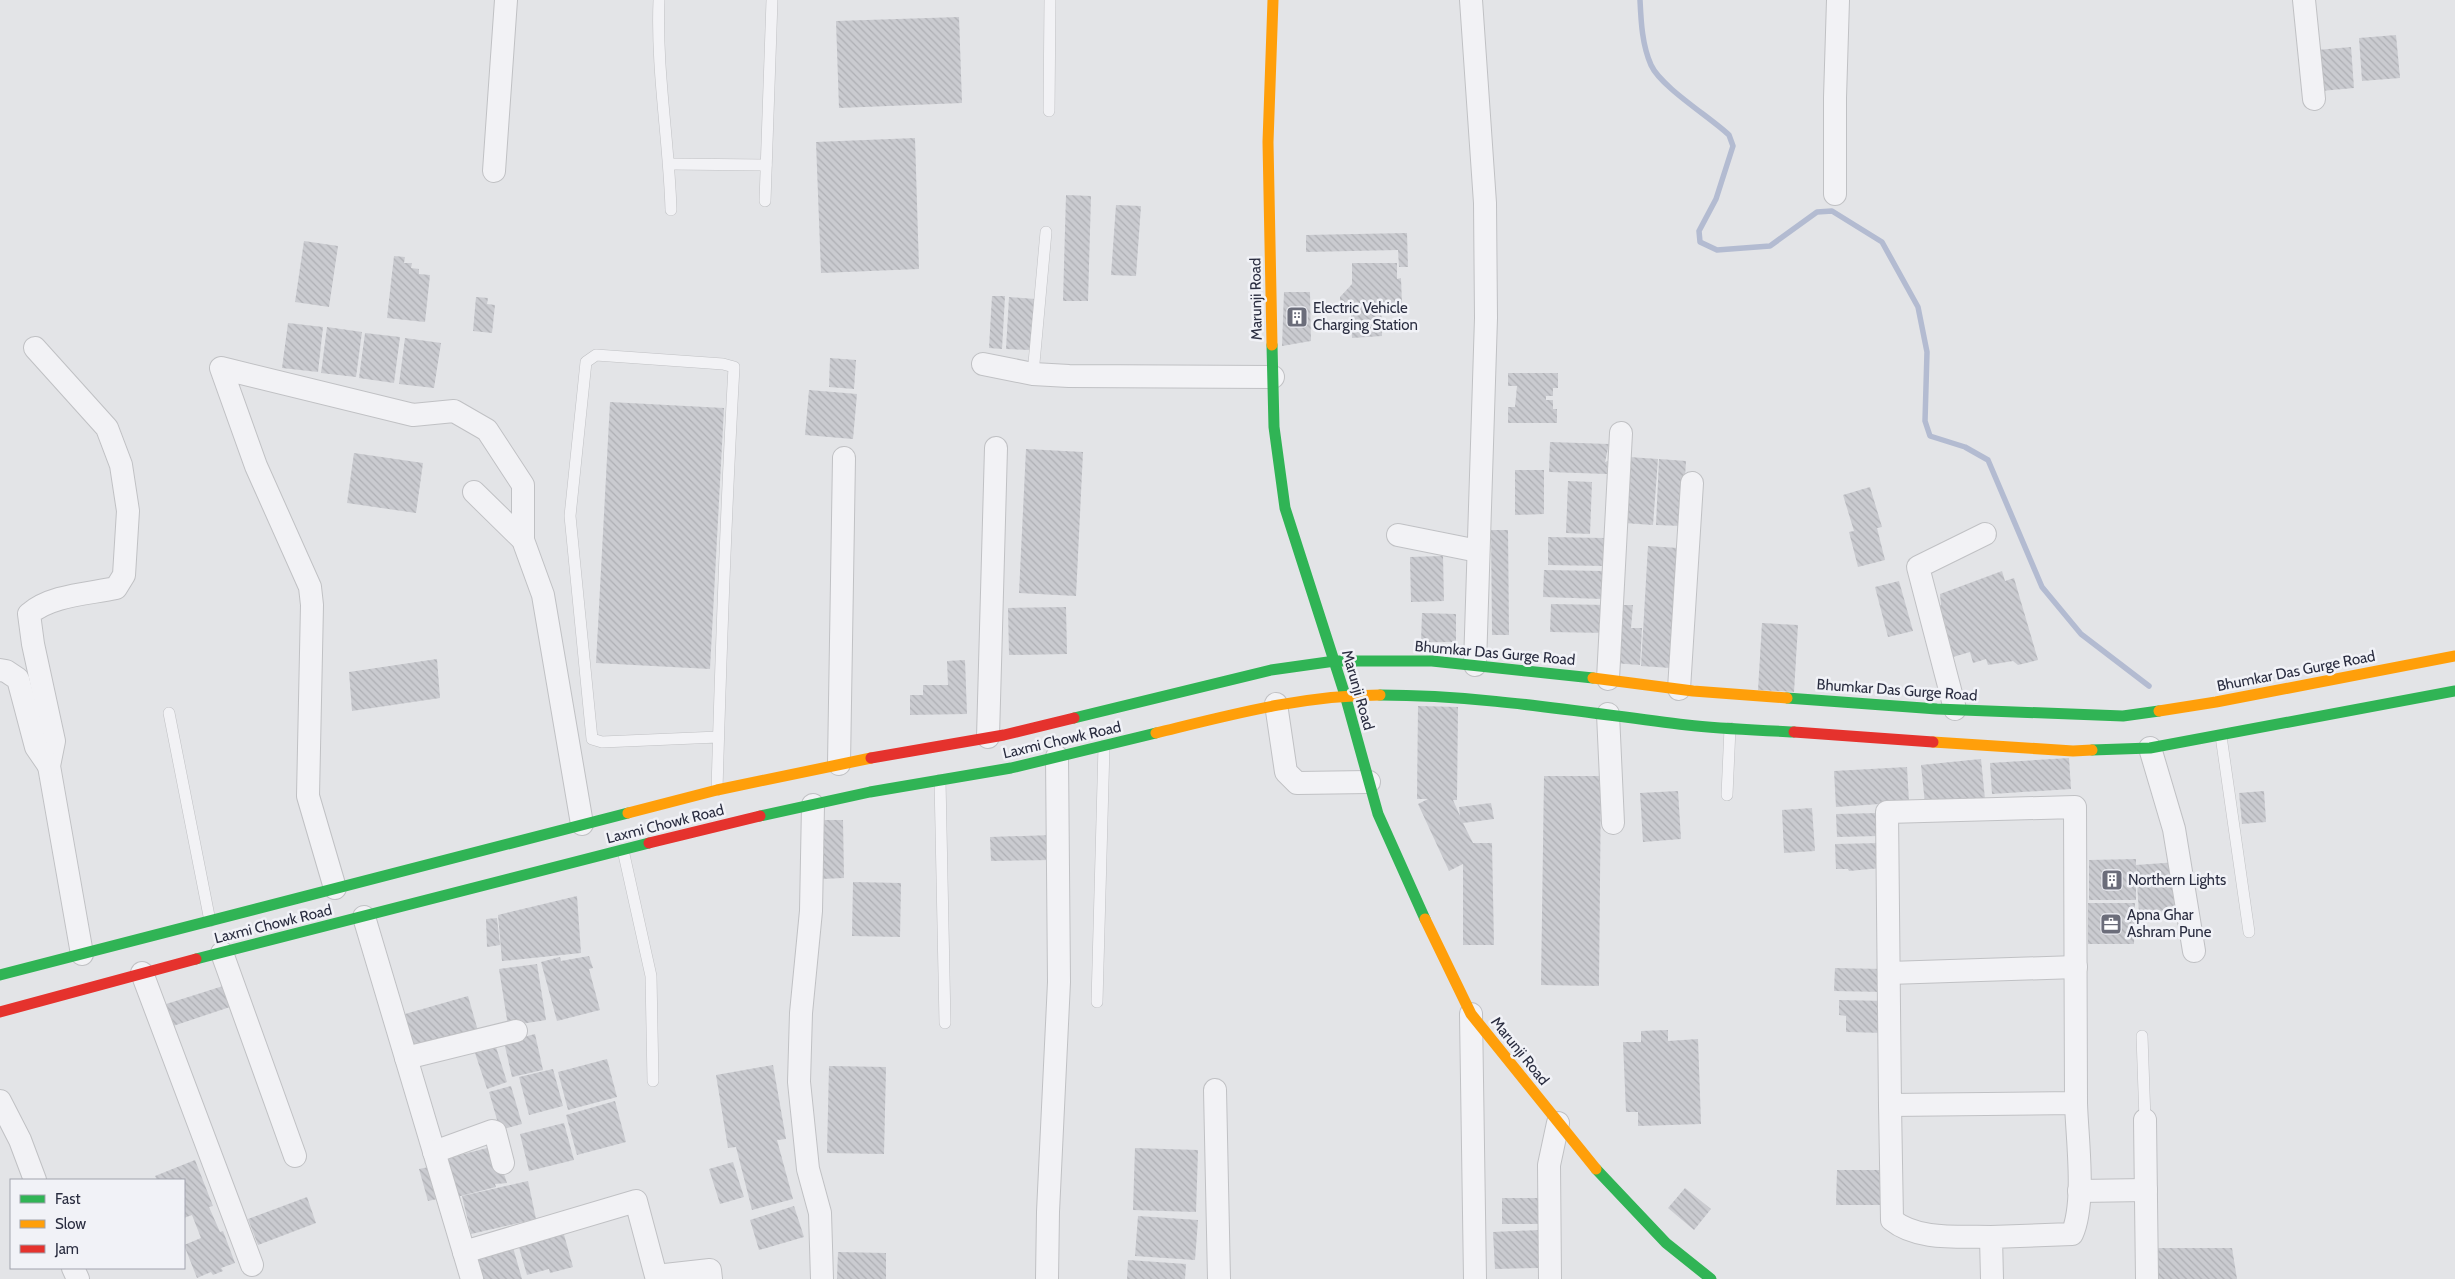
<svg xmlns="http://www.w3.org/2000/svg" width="2455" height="1279" font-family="Cabin,sans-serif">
<defs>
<pattern id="building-back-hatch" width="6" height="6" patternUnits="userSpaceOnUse" patternTransform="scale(1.25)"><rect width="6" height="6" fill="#cacbd0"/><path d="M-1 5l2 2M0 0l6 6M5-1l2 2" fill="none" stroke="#aeafb4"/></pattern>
</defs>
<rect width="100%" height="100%" fill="#e3e4e7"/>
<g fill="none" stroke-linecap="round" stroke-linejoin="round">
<path stroke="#b3bbd1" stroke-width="5.5" d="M1640,0C1641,21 1642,45 1651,65C1661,87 1710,117 1729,135L1733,146L1716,199L1699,231L1700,242L1717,250L1770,246L1817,212L1832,211L1882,242L1918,307L1927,352L1925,421L1930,436L1965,447L1988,460L2042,587L2081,634L2149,686"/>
</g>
<g fill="url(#building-back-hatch)">
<path d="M959,17L962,103L839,108L836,21Z"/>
<path d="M2396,35L2400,78L2362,81L2359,38Z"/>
<path d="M2351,47L2354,88L2321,91L2317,50Z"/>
<path d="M915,138L919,269L821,273L816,142Z"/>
<path d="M1066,195L1091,196L1088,301H1063Z"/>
<path d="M1116,205L1141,206L1136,276L1111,275Z"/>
<path d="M1407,233L1408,267H1399L1398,250L1306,252V235Z"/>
<path d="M304,241L338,246L329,307L295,302Z"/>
<path d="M394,256L405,257L404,263H412L411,268L419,269V274L430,275L425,322L387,318Z"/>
<path d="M1352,263H1397V279L1401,278L1402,305L1393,308L1387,306L1386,302H1381L1382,336L1352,338L1351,312L1340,313V297L1352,284Z"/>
<path d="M1284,292H1310L1311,341L1282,346Z"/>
<path d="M992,296H1005L1002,349L989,348Z"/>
<path d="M476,297L488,298L487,304L495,305L492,333L473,331Z"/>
<path d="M1009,297L1035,299L1032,350L1006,349Z"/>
<path d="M288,323L323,327L318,372L282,368Z"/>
<path d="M327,327L362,332L356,377L321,373Z"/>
<path d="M365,333L400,337L394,383L359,378Z"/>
<path d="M405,338L441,343L434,388L399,384Z"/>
<path d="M830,358L856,360L854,389L829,387Z"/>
<path d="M1508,373H1558V388H1553V396H1546V400H1553V409H1557V423H1508V407H1515L1517,386H1508Z"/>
<path d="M809,390L857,394L853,439L805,435Z"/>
<path d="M610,402L724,408L710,669L596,663Z"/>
<path d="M1550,442L1609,444L1605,462L1608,461L1607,474L1549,472Z"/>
<path d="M1026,449L1083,452L1076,596L1019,593Z"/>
<path d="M354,453L423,463L416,513L347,503Z"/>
<path d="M1629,457L1658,459L1653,525L1624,523Z"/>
<path d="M1659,459L1686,461L1682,526L1656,525Z"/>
<path d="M1515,470H1544V514L1515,515Z"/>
<path d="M1568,481L1592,482L1590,534L1566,533Z"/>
<path d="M1870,487L1882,527L1877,528L1885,560L1858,567L1849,532L1854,531L1843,495Z"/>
<path d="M1491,530H1508L1509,635H1492Z"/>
<path d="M1548,537L1604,538V566L1548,565Z"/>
<path d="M1648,546L1678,548L1671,668L1641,666Z"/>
<path d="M1443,556L1444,601L1411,602L1410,557Z"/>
<path d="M1544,570L1603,571V599L1543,597Z"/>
<path d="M2002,571L2005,581L2014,578L2038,660L2018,665L2013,661L1988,665L1986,659L1973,663L1970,652L1953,657L1944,620L1940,618L1938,607L1941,605L1940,594Z"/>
<path d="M1899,581L1913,631L1888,637L1875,587Z"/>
<path d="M1551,604L1608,605L1607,633L1550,632Z"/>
<path d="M1617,605H1633L1631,628H1642L1640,665L1613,663Z"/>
<path d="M1066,607L1067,654L1009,655L1008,608Z"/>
<path d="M1422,613L1456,614V642H1421Z"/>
<path d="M1762,623L1798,625L1794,692L1758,690Z"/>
<path d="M437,659L440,698L352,711L349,672Z"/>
<path d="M965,660L967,714L910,715V695H923V685H948L947,661Z"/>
<path d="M1418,706L1458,707L1457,800H1453L1460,816L1459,807L1491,803L1494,819L1463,823L1473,843H1492L1494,945H1463V864L1449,871L1418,804L1428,799H1417Z"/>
<path d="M2069,758L2071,789L1992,794L1990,763Z"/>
<path d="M1981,759L1985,799L1925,804L1921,765Z"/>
<path d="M1907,767L1909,802L1836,807L1834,771Z"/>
<path d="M1544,776H1601L1599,986L1541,985Z"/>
<path d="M1678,791L1681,839L1643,842L1640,793Z"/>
<path d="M2264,791L2266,822L2242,824L2239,793Z"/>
<path d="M1812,808L1815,851L1784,853L1782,810Z"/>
<path d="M1878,813V836L1837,837L1836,814Z"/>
<path d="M820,820H843L844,878L821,879Z"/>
<path d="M1053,835V860L991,861L990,837Z"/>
<path d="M1881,843V868L1849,871L1848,869H1836L1835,844Z"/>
<path d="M2136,859V900H2089V860Z"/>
<path d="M2178,862L2182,909L2139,914L2136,865Z"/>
<path d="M853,882L901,883L900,937L852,936Z"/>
<path d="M577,896L581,953L502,961L498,915Z"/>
<path d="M2088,903H2135L2134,944H2088Z"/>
<path d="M497,918L500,945L487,947L486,919Z"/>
<path d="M589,956L593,968L589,969L600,1010L557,1021L541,962L560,957L561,961Z"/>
<path d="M537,964L546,1020L508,1026L499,969Z"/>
<path d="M1835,968L1884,969V992L1834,991Z"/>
<path d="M223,986L230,1007L170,1027L163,1005Z"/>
<path d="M468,996L478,1031L415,1050L405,1014Z"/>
<path d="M1839,1000L1886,1001L1885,1033L1846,1032V1016L1839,1015Z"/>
<path d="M1668,1030V1041L1698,1039L1701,1124L1638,1126V1112H1626L1623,1042H1641V1031Z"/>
<path d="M535,1034L543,1070L512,1077L504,1042Z"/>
<path d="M496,1047L507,1082L487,1089L475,1053Z"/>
<path d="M607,1059L617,1097L568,1110L558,1072Z"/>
<path d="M773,1065L786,1139L777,1140L793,1199L752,1210L736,1147L728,1148L716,1075Z"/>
<path d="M829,1066L886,1067L884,1154L827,1153Z"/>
<path d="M553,1069L563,1106L529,1115L519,1077Z"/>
<path d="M511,1086L522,1124L500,1130L489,1092Z"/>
<path d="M615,1101L626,1142L577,1155L566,1115Z"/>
<path d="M564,1123L574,1160L529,1171L520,1134Z"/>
<path d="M495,1146L507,1183L495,1184L496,1187L453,1198L444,1159Z"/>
<path d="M1135,1148L1198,1150L1196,1212L1133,1210Z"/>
<path d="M195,1160L213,1206L209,1207L220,1232L223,1231L235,1263L221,1268L223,1271L213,1275L211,1272L197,1278L184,1245L201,1238L192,1215L184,1218V1180H157L155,1176Z"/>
<path d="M733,1162L744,1197L720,1204L709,1169Z"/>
<path d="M434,1166L442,1198L428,1201L419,1169Z"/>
<path d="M1837,1170H1886L1885,1205H1836Z"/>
<path d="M528,1181L536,1219L471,1234L462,1196Z"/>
<path d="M1685,1188L1711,1209L1694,1230L1668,1208Z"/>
<path d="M307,1197L316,1223L258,1245L248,1219Z"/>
<rect x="1502" y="1198" width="36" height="26"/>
<path d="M794,1206L804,1237L759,1250L750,1220Z"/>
<path d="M1138,1216L1198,1220L1195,1260L1135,1256Z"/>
<path d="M1539,1230L1541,1268L1495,1269L1493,1232Z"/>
<path d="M563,1231L573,1267L550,1273L549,1269L527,1275L518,1244Z"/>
<path d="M512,1244L522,1279H475L469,1256Z"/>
<path d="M2158,1248H2232L2237,1279H2158Z"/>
<path d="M838,1252L886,1253V1279H837Z"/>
<path d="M1128,1260L1186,1264L1185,1279H1127Z"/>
</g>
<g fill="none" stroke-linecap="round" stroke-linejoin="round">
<g stroke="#c0c1c4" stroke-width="12">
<g id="lane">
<path d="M659,0C656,70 669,140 671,210"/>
<path d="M1049,111L1050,0"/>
<path d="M670,164L766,165"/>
<path d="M765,201L772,0"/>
<path d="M1033,374L1046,232"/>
<path d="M169,713L210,921"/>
<path d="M2221,736L2249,932"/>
<path d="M940,780L945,1023"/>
<path d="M717,790C721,649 726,508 734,367L723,364L596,355L586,362L570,516L592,739L602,742L718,737"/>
<path d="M1727,795L1730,728"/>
<path d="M623,850L651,976L653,1081"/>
<path d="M1097,1002L1104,746"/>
<path d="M2142,1036L2145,1120"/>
</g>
</g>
<g stroke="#c0c1c4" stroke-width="24">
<g id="street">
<path d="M1471,0L1485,203L1486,318L1475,665"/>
<path d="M2304,0L2314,99"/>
<path d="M494,171L506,0"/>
<path d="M1835,194V98L1838,0"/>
<path d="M35,348L107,428L121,465L128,511L124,575L116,588C88,594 51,595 29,614L33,644L54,741L49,766L82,954"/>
<path d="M983,364L1033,374L1069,376L1273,377"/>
<path d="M474,492L523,540L543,595L582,824"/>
<path d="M1398,535L1478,551"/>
<path d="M0,670L6,671L18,679L36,747L49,766"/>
<path d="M1608,679L1621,433"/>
<path d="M1679,689L1692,483"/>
<path d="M1276,704L1286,772L1297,783L1369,782"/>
<path d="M1955,709L1918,567L1985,534"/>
<path d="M1608,714L1613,823"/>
<path d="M988,737L996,448"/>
<path d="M2150,748L2174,829L2194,951"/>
<path d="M839,764L844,458"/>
<path d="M813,805L811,911L801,1013L799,1082L808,1169L820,1213L822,1279"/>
<path d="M335,888L308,796L312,605L310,587L256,466L221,368L413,415L454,411L487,430L523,485V540"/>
<path d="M364,917L472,1279"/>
<path d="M222,953L295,1156"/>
<path d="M142,973L252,1265"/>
<path d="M1889,973L2076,967"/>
<path d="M1471,1014L1475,1279"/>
<path d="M406,1058L516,1031"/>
<path d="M1215,1090L1219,1279"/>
<path d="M0,1101L20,1140L35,1180"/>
<path d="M1890,1105L1892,1220C1918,1241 1959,1236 1991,1237"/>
<path d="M2145,1120L2147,1279"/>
<path d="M434,1152L492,1131L495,1132L503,1163"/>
<path d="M2079,1191L2146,1190"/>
<path d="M464,1252L636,1201L656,1276L710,1270L711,1279"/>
<path d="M73,1268L78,1279"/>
<path d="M1047,1279L1048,1212L1059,982L1057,757"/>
<path d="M1550,1279L1549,1165L1558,1123"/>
<path d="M1992,1279L1991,1237L2072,1234C2086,1203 2077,1138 2076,1103C2075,1004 2076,906 2075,807L1887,812L1890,1105L2076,1103"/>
</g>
</g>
<use href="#lane" stroke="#f2f2f5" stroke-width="11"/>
<use href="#street" stroke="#f2f2f5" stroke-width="22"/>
<g stroke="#30b455" stroke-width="11">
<path d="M1272,345L1274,427L1285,508L1345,695L1378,814L1425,919"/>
<path d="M1380,695C1483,695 1585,713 1687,725C1722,729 1758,730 1794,732"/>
<path d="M1787,698L1937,709L2123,716L2159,711"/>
<path d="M1074,718L1271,670L1335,661H1432L1593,678"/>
<path d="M2092,750L2150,748L2455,691"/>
<path d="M760,816L870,792L1011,768L1156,733"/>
<path d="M196,959L649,843"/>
<path d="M0,975L628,813"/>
<path d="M1596,1169L1666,1243L1711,1279"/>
</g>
<g stroke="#ff9f0a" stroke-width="11">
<path d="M1272,345L1268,142L1273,0"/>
<path d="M1593,678L1693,691L1787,698"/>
<path d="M2159,711L2216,702L2455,656"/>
<path d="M1156,733C1230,715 1303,695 1380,695"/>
<path d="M1933,742L2073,751L2092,750"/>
<path d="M628,813L717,790L871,758"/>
<path d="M1425,919L1471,1014L1596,1169"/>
</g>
<g stroke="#e5322d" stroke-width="11">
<path d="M1794,732L1933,742"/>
<path d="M871,758L1004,735L1074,718"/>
<path d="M649,843L760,816"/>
<path d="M0,1012L196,959"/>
</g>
</g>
<defs>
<g id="building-square" transform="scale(1.125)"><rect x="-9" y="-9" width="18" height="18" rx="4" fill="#6b6d7a" stroke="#f1f2f7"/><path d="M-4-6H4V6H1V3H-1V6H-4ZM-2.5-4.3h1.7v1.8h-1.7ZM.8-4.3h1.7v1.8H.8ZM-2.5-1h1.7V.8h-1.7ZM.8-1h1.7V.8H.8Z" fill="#fff"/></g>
<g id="office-square" transform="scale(1.125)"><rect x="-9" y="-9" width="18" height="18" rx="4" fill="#6b6d7a" stroke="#f1f2f7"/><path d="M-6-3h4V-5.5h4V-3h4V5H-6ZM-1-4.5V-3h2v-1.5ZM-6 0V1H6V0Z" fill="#fff"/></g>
</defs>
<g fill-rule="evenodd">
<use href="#building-square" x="1297" y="317"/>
<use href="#building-square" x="2112" y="880"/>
<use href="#office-square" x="2111" y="924"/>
</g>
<g text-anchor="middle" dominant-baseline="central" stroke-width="5" stroke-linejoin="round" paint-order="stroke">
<g font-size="15" fill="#2a2d40" stroke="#f1f2f7">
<text transform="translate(1256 299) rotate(-91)">Marunji Road</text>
<text transform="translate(1495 653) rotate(5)">Bhumkar Das Gurge Road</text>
<text transform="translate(2296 671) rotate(-11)">Bhumkar Das Gurge Road</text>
<text transform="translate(1358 690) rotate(74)">Marunji Road</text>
<text transform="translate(1897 690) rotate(4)">Bhumkar Das Gurge Road</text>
<text transform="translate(1062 740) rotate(-13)">Laxmi Chowk Road</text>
<text transform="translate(665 824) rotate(-14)">Laxmi Chowk Road</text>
<text transform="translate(273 924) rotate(-14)">Laxmi Chowk Road</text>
<text transform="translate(1520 1051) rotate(51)">Marunji Road</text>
</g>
<g font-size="15" fill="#2a2d40" stroke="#f1f2f7" text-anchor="start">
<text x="1313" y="308">Electric Vehicle<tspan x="1313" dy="17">Charging Station</tspan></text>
<text x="2128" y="880">Northern Lights</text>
<text x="2127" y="915">Apna Ghar<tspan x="2127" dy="17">Ashram Pune</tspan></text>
</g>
</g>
<rect x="10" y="1179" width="175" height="90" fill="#f1f2f7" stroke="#a1a3ae"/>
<rect x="20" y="1195" width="25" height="8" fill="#30b455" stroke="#a1a3ae"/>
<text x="55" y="1204" font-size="15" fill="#2a2d40">Fast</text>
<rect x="20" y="1220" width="25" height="8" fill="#ff9f0a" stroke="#a1a3ae"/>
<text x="55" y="1229" font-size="15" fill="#2a2d40">Slow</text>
<rect x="20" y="1245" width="25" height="8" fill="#e5322d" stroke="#a1a3ae"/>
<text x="55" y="1254" font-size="15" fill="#2a2d40">Jam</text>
</svg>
